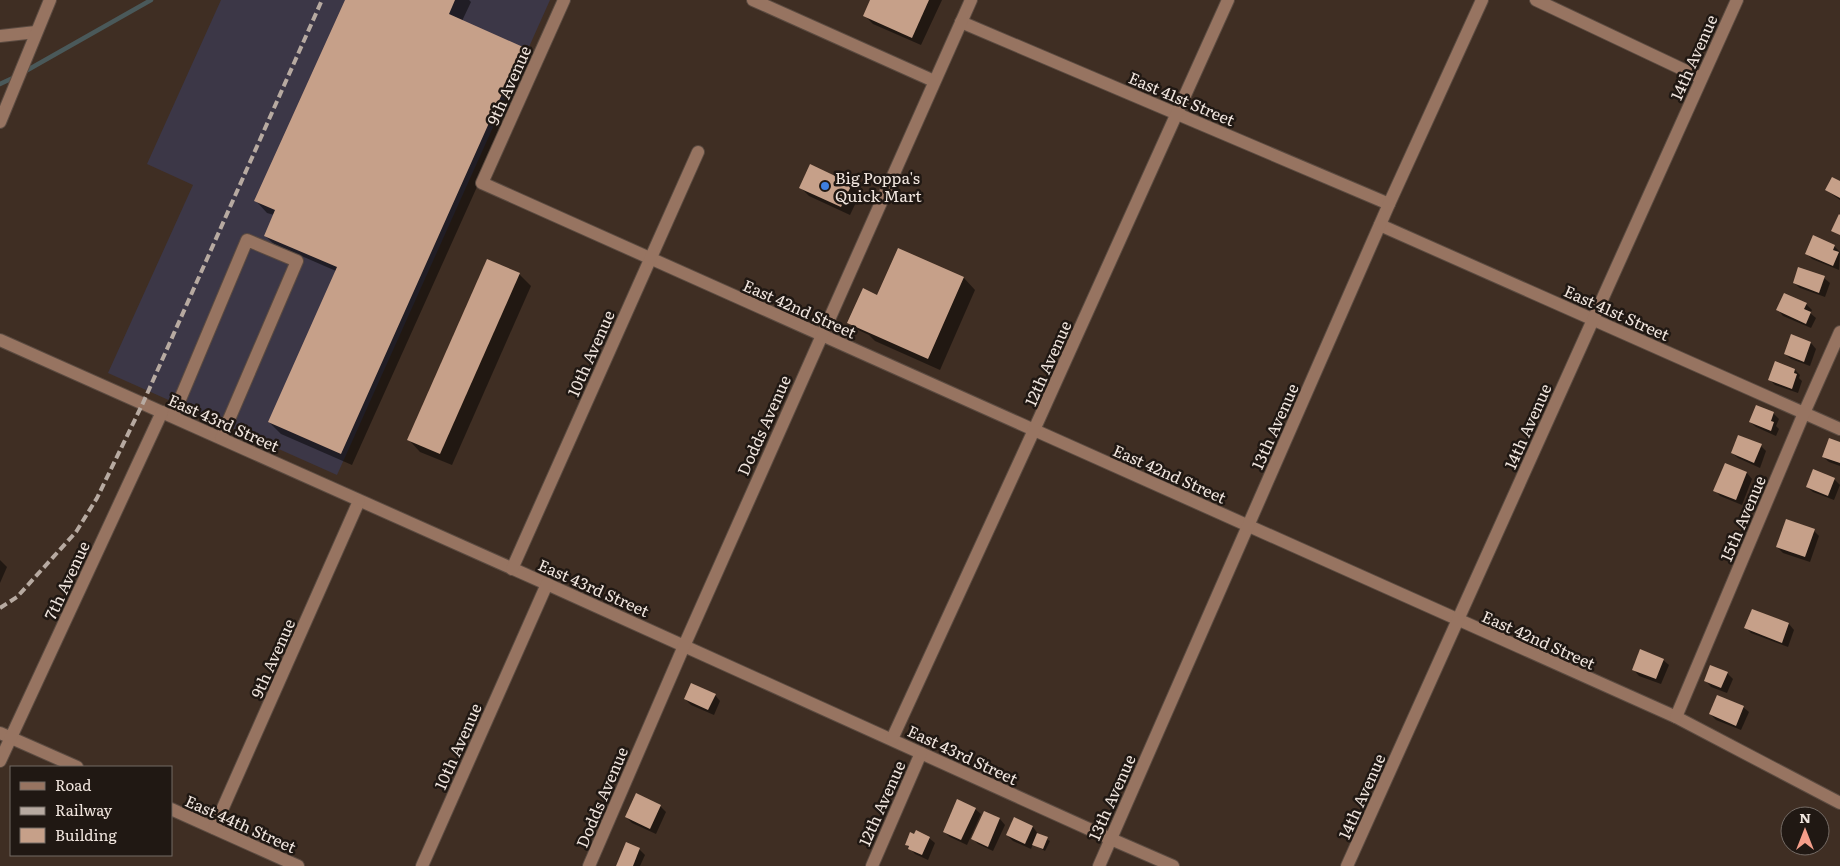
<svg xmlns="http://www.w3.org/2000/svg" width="1840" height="866" font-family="Literata,serif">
<rect width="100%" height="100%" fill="#3f2e23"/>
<path fill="#3c3747" d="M221,0H550L337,475L108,373L193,185L147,164Z"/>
<g fill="#0007">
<path d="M346,0H469L471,2L462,21L523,48L534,60L352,465L281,434L269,422L336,271L274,244L265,236L274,215L267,213L256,201Z"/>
<path d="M872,0H942L921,45L873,24L865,16Z"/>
<path d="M1840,182V200L1826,190Z"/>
<path d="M851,185L860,194L850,215L809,196L800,187Z"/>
<path d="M1834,246L1840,252L1839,270L1812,259L1806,253Z"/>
<path d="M898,250L964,278L975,290L940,370L875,341L869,335L854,328L849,323L878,296Z"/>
<path d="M1799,269L1824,278L1830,283L1825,297L1800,288L1794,283Z"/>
<path d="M519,274L531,286L452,465L420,452L409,440Z"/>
<path d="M1806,304L1812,310L1810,313L1816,318L1811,328L1783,316L1778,310Z"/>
<path d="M1792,336L1811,343L1816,349L1810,366L1791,359L1785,354Z"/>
<path d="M1795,370L1800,375L1799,378L1802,381L1798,393L1775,385L1769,379Z"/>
<path d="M1773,413L1779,419L1776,426L1779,429L1776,436L1756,427L1750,422Z"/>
<path d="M1840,443V466L1829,462L1823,457Z"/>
<path d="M1761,446L1766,451L1760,468L1738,458L1732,453Z"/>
<path d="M1726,465L1747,473L1752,479L1742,505L1720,496L1715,490Z"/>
<path d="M1834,479L1840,485L1834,500L1813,492L1807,487Z"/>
<path d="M1814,531L1819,536L1810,562L1783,553L1777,547Z"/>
<path d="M0,560L7,567L0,583Z"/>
<path d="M1752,610L1789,624L1794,630L1788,647L1751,633L1746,628Z"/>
<path d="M1663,660L1669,665L1661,684L1639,676L1634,670Z"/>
<path d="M1727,673L1733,679L1727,693L1711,687L1706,681Z"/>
<path d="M715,695L720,701L714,715L691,705L685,699Z"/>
<path d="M1743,707L1749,712L1741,730L1716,720L1710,714Z"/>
<path d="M660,806L666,812L656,834L632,823L626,817Z"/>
<path d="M975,809L981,814L967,845L950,837L944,832Z"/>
<path d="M985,813L1000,819L1005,825L993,851L978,844L973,839Z"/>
<path d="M1014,819L1033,827L1038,834L1050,841L1045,851L1033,844L1031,849L1013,841L1007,835Z"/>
<path d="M929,838L935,843L928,860L915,854L906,844Z"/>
<path d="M626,844L639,849L645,855L640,866H617Z"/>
</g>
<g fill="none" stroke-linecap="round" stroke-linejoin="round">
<g stroke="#4a595a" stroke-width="4.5">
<path d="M24,72L151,0"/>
<path d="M0,84L15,77"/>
</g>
</g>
<g fill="#c6a089">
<path d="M345,0H455L449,14L523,47L341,454L268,422L337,267L264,236L275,210L254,201Z"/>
<path d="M870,0H929L912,38L863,16Z"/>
<path d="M810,164L852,184L841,207L799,188Z"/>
<path d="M1832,177L1840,181V198L1825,190Z"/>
<path d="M1839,214L1840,215V235L1831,231Z"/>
<path d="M1813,235L1835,245L1833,250L1839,252L1833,266L1805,254Z"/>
<path d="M898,248L964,277L928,359L847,323L863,288L877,295Z"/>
<path d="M487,259L520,273L440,454L407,440Z"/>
<path d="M1798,267L1825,276L1819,293L1793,283Z"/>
<path d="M1784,293L1807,303L1804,309L1811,312L1806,324L1776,310Z"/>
<path d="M1791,334L1811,342L1804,362L1784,354Z"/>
<path d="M1775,361L1795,369L1794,373L1797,374L1792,389L1768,380Z"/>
<path d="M1756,405L1774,412L1771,421L1774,422L1771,431L1749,422Z"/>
<path d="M1738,435L1762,444L1754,463L1731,453Z"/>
<path d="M1829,438L1840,442V463L1822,457Z"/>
<path d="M1725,463L1747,472L1736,500L1713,491Z"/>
<path d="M1813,469L1835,478L1828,496L1806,487Z"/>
<path d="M1786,519L1815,529L1805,557L1776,547Z"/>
<path d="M1752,609L1789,623L1782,643L1744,628Z"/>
<path d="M1640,649L1664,659L1656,679L1632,670Z"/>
<path d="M1710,665L1728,672L1721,688L1704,681Z"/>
<path d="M691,683L716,694L708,710L684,699Z"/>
<path d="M1717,695L1744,706L1736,726L1709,714Z"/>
<path d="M636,793L661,805L650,829L625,817Z"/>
<path d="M957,799L976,808L961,840L943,832Z"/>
<path d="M984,811L1000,818L988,847L971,839Z"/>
<path d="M1014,817L1033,826L1025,844L1006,835Z"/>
<path d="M916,830L930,837L922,855L908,849L909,846L905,845L910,832L914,834Z"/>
<path d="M1037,833L1048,837L1043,849L1032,845Z"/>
<path d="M626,842L640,848L633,866H616Z"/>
</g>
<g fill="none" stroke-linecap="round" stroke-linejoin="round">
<g stroke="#5b4b41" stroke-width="14">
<g id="minor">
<path d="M564,0L482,183L1676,717L1840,803"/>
<path d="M753,0L934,81"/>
<path d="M1536,0L1701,78"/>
<path d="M961,22L1389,204"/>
<path d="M0,36L36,32"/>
<path d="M0,122L50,0"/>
<path d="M1380,225L1840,429"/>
<path d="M0,340L547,584L1111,839L1173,866"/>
<path d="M173,416L247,240L297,261L221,438"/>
<path d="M512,569L698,152"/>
<path d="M1676,717L1804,413L1840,332"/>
<path d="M0,733L77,767"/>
<path d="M892,739L1034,430L1228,0"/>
<path d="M0,761L162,412"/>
<path d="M171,809L298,866"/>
<path d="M214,828L359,501"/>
<path d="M422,866L547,584"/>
<path d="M589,866L684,646L971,0"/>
<path d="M872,866L921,753"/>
<path d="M1099,866L1389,204L1482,0"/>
<path d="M1347,866L1737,0"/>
</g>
</g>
<use href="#minor" stroke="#977461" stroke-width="12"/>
<path stroke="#b7aaa1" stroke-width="4" stroke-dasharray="8 4" stroke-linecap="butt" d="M0,608L17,597L76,532L97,498L143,403L322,0"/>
</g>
<circle fill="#3f7fe0" stroke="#201813" stroke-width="2" cx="825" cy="186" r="5"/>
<g text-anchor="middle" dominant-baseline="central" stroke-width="5" stroke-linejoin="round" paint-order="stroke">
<g font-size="16" fill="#f0e5de" stroke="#201813">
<text transform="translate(1693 57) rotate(-66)">14th Avenue</text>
<text transform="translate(508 85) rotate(-66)">9th Avenue</text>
<text transform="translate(1182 98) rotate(23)">East 41st Street</text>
<text transform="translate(800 308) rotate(24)">East 42nd Street</text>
<text transform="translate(1617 312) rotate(24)">East 41st Street</text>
<text transform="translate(590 353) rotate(-66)">10th Avenue</text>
<text transform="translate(1047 363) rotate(-66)">12th Avenue</text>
<text transform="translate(224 422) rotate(24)">East 43rd Street</text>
<text transform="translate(763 425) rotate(-66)">Dodds Avenue</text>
<text transform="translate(1274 426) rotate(-66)">13th Avenue</text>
<text transform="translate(1527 426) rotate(-66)">14th Avenue</text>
<text transform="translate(1170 473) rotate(24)">East 42nd Street</text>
<text transform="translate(1742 518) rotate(-67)">15th Avenue</text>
<text transform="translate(66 580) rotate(-65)">7th Avenue</text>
<text transform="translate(594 587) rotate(24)">East 43rd Street</text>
<text transform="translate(1539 639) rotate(24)">East 42nd Street</text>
<text transform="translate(272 658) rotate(-66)">9th Avenue</text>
<text transform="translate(457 746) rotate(-66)">10th Avenue</text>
<text transform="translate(963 754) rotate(25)">East 43rd Street</text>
<text transform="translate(1361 796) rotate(-66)">14th Avenue</text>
<text transform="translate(601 797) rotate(-67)">Dodds Avenue</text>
<text transform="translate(1111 797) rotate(-66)">13th Avenue</text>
<text transform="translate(881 803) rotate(-66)">12th Avenue</text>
<text transform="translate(241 823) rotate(24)">East 44th Street</text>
</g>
<g font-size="16" fill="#f0e5de" stroke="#201813" text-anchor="start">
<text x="835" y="177">Big Poppa's<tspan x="835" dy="18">Quick Mart</tspan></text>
</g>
</g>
<rect x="10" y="766" width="162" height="90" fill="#201813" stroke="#736a64"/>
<rect x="20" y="782" width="25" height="8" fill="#977461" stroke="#736a64"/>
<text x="55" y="791" font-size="15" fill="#f0e5de">Road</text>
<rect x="20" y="807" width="25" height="8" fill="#b7aaa1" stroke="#736a64"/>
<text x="55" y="816" font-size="15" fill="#f0e5de">Railway</text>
<rect x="20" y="828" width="25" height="15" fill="#c6a089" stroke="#736a64"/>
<text x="55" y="841" font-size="15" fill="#f0e5de">Building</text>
<g transform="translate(1805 831)"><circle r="24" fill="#201813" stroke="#736a64"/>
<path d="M0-4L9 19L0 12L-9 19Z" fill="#f49e8a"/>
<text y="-8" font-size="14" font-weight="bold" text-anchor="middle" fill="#f0e5de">N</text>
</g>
</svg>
